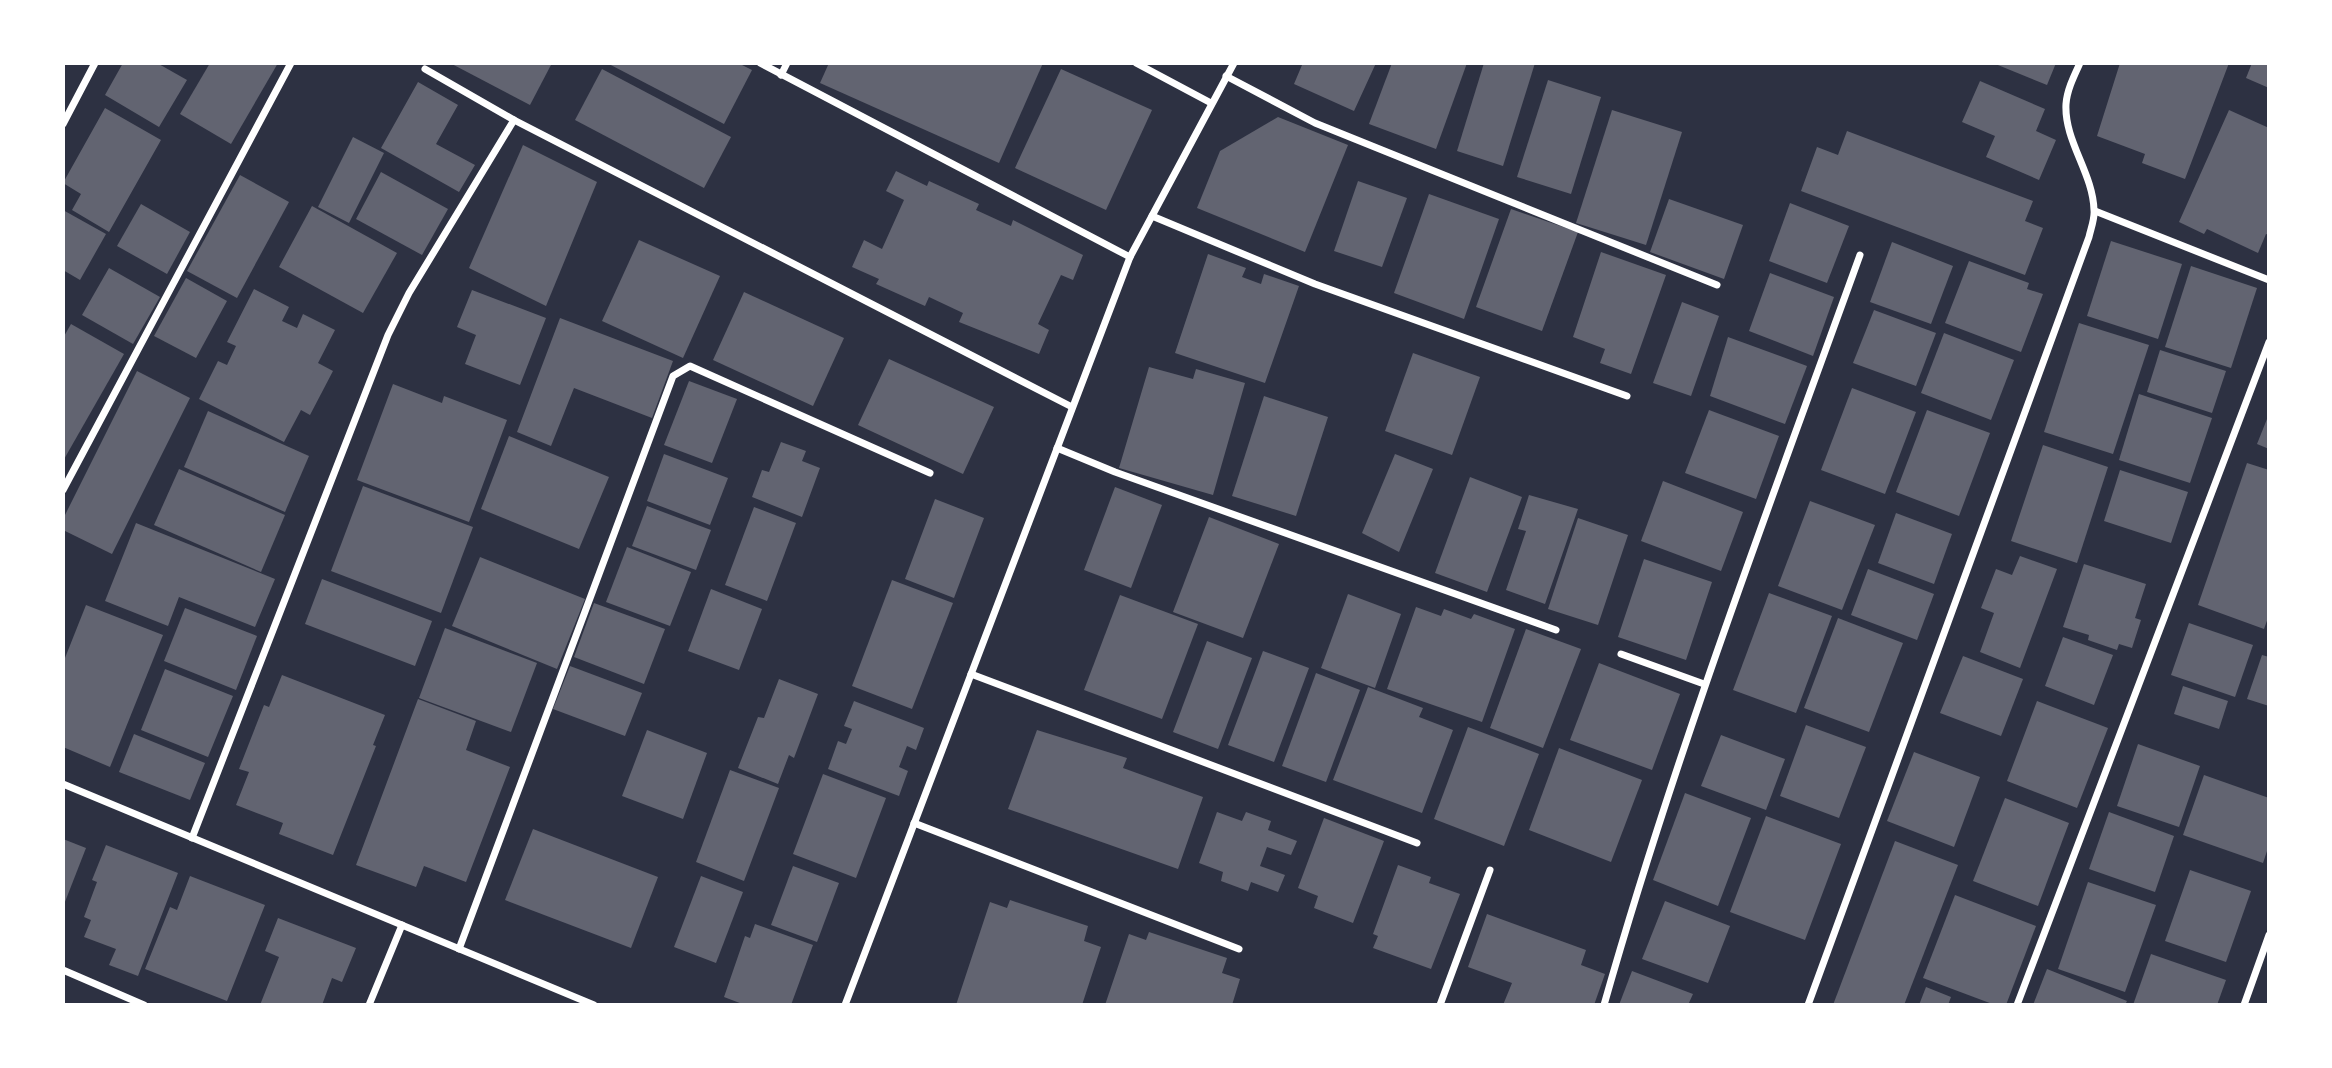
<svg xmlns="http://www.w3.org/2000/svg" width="2332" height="1068" font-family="Bitter,serif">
<rect width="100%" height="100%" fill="#2d3142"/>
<g fill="#626471">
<path d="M123,63H157L187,80L159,127L105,95Z"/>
<path d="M210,63H278L231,144L180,114Z"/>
<path d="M450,63H552L530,105Z"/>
<path d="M607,63H738L752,70L724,124Z"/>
<path d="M829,63H1043L999,163L820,83Z"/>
<path d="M1298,63H1376L1354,111L1294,84L1302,65Z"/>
<path d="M1392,63H1467L1436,149L1369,124Z"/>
<path d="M1484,63H1535L1503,166L1457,151Z"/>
<path d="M1993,63H2056L2047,85Z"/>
<path d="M2120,63H2229L2185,179L2142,163L2145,154L2097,136Z"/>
<path d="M2252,63H2269V88L2246,78Z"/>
<path d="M602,69L731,137L704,188L575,120Z"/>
<path d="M1061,69L1152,110L1106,210L1015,168Z"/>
<path d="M1548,80L1601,97L1571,194L1517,177Z"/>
<path d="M1980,81L2045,109L2036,131L2056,140L2039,180L1986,157L1995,136L1962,122Z"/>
<path d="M418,82L458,105L436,144L475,165L459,192L381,148Z"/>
<path d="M105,108L161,140L109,232L72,210L81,194L63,183Z"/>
<path d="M1612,110L1682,132L1646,245L1576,223Z"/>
<path d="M2229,110L2269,128V235L2266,234L2258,253L2207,229L2204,234L2179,222Z"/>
<path d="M1278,117L1348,145L1305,252L1197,208L1220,151Z"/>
<path d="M1847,131L2033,201L2025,221L2043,228L2025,275L1801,191L1817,147L1838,155Z"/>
<path d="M353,137L384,153L349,223L318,207Z"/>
<path d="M523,145L597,182L546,306L469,268Z"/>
<path d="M896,171L927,186L929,181L979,204L976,210L1011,226L1013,220L1083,255L1073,280L1061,275L1038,324L1049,330L1039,354L959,322L963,313L929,297L925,306L876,284L879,279L852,267L864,240L882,249L904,200L886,191Z"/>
<path d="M381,172L448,209L422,255L356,219Z"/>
<path d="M240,175L289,202L237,298L187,271Z"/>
<path d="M1358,181L1407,198L1382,267L1334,251Z"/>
<path d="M1429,194L1499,219L1464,319L1394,293Z"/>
<path d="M1669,199L1743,225L1724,279L1650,252Z"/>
<path d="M1790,203L1849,226L1827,283L1769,261Z"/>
<path d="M141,204L190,232L167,274L117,246Z"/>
<path d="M312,206L397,253L363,313L279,267Z"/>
<path d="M1511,209L1578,232L1542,331L1476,307Z"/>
<path d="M63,210L106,234L80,280L63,270Z"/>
<path d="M639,240L720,276L683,358L602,321Z"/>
<path d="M2111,241L2182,264L2158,339L2087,316Z"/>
<path d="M1892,242L1953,266L1931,324L1870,302Z"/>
<path d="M1601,252L1666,275L1631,374L1600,363L1605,349L1573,337Z"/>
<path d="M1208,254L1246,268L1242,277L1261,284L1264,274L1299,286L1265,383L1175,353Z"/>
<path d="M1969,261L2029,283L2027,289L2043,294L2021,352L1945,323Z"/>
<path d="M2191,266L2257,288L2231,368L2165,347Z"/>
<path d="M109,268L160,297L133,344L82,315Z"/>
<path d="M1770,273L1834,297L1813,356L1749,331Z"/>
<path d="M186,278L227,301L196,358L154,336Z"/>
<path d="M254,289L289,307L282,321L297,328L303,314L335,330L318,363L333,371L310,415L301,410L284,442L199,399L218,361L227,365L236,346L227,342Z"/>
<path d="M472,290L546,318L520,385L465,364L476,335L457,327Z"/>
<path d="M744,292L844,338L813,406L713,360Z"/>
<path d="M1682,302L1719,316L1691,396L1653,383Z"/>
<path d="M1874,310L1936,333L1916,386L1853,363Z"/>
<path d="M560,318L673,361L652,418L574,388L551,446L517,432Z"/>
<path d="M2079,323L2149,345L2113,454L2044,432Z"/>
<path d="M71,324L124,354L63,461V338Z"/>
<path d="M1944,333L2014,360L1991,420L1921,393Z"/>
<path d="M1728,337L1807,366L1785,424L1710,396Z"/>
<path d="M2160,350L2226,371L2212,413L2147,392Z"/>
<path d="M1413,353L1480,377L1452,455L1385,431Z"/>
<path d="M889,359L994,407L963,474L858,425Z"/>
<path d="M1149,367L1193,379L1196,369L1245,383L1213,495L1119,468Z"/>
<path d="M137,371L190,398L112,554L63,530V519Z"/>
<path d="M689,381L737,399L712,463L664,445Z"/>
<path d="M393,384L442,403L444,396L507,420L469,522L357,480Z"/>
<path d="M1852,388L1916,412L1885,494L1821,470Z"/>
<path d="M2139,394L2212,418L2190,483L2119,460Z"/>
<path d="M1264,396L1328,417L1296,516L1232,496Z"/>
<path d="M1709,410L1779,436L1756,499L1685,473Z"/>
<path d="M1927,410L1990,433L1959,516L1896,492Z"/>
<path d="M208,411L309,456L285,512L184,467Z"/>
<path d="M2269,414V449L2257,444Z"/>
<path d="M509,436L609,477L579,549L481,509Z"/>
<path d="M781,442L806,451L802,461L820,468L802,517L752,497L762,470L769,472Z"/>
<path d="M2043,445L2108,467L2077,563L2011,541Z"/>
<path d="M664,454L728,478L710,525L647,501Z"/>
<path d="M1395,454L1433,469L1399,552L1362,533Z"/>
<path d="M2247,463L2269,470V615L2264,629L2198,605Z"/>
<path d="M179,469L285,515L261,572L154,525Z"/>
<path d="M2120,470L2188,492L2171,543L2104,521Z"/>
<path d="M1470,477L1522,497L1487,592L1435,573Z"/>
<path d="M1663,481L1743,512L1721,571L1641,541Z"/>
<path d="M363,486L473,527L441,613L331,571Z"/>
<path d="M1115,487L1162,505L1131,588L1084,570Z"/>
<path d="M1529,495L1578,509L1545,604L1506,590L1526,531L1518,529Z"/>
<path d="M935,499L984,518L954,598L905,579Z"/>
<path d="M1810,501L1875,525L1842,610L1778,586Z"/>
<path d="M647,506L711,530L696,570L632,546Z"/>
<path d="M754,507L796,523L767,601L725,585Z"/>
<path d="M1896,513L1952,534L1934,584L1878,563Z"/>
<path d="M1209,517L1279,544L1243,638L1173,612Z"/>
<path d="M1578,518L1628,535L1598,625L1548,609Z"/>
<path d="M136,523L275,579L255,627L179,597L168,626L105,601Z"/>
<path d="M627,547L691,572L670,626L606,602Z"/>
<path d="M2020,556L2057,569L2020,668L1980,652L1994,613L1981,608L1996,569L2012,575Z"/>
<path d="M480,557L585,599L557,669L452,626Z"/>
<path d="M1644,559L1712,582L1686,660L1618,637Z"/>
<path d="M2084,564L2146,584L2135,618L2141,620L2132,648L2119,644L2117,650L2088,640L2089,635L2063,627Z"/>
<path d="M1868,569L1934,594L1917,640L1851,615Z"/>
<path d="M322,579L432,621L415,666L305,624Z"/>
<path d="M892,580L953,603L912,709L852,686Z"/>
<path d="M711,589L762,609L739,670L688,651Z"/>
<path d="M1769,593L1832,616L1796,713L1733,690Z"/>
<path d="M1348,594L1401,614L1375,688L1321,668Z"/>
<path d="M1120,595L1198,624L1162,719L1084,690Z"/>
<path d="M594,603L665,629L644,684L574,657Z"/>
<path d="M86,605L163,635L110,767L63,747V663Z"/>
<path d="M1416,607L1441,616L1444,609L1471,619L1474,614L1515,629L1482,722L1387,689Z"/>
<path d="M185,608L257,636L236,690L164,661Z"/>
<path d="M1838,618L1903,643L1869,732L1804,708Z"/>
<path d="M2189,623L2253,645L2235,697L2171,675Z"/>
<path d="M445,628L537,663L511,732L419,698Z"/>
<path d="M1526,629L1581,649L1543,748L1490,728Z"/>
<path d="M2063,637L2113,655L2094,705L2045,686Z"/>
<path d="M1207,641L1252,658L1218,749L1173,732Z"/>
<path d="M1263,651L1309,668L1274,762L1228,745Z"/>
<path d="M2262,655L2269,657V706L2247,699Z"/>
<path d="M1963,656L2023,679L2001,736L1940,713Z"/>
<path d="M1599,663L1680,694L1652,770L1570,740Z"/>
<path d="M570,666L642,693L625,736L553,709Z"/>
<path d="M165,669L233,696L208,757L141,730Z"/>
<path d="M1316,673L1360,690L1326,782L1282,766Z"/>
<path d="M282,675L385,715L373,745L376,746L333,855L279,834L283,823L236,805L249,772L239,769L264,705L269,707Z"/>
<path d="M779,679L818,694L794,758L789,755L778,784L738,768L758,717L764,718Z"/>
<path d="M2183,686L2228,701L2219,729L2174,714Z"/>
<path d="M1368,687L1423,708L1419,717L1453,730L1422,813L1333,780Z"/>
<path d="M418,699L476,721L466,750L510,767L466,882L424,866L416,887L356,865Z"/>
<path d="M854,701L924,728L916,750L907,746L899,767L908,771L899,796L828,769L838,741L846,744L852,729L844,726Z"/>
<path d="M2037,701L2108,728L2077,808L2007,781Z"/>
<path d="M1806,725L1866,747L1839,818L1780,796Z"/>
<path d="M1468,727L1539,754L1504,846L1434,819Z"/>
<path d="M647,730L707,753L683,819L622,796Z"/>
<path d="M1037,730L1127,758L1123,768L1203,797L1178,869L1008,809Z"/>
<path d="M134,734L205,763L190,800L119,772Z"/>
<path d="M1721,735L1785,759L1766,810L1701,786Z"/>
<path d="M2138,744L2200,766L2179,827L2117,806Z"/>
<path d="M1559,748L1642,780L1611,862L1529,830Z"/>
<path d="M1914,752L1980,777L1954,847L1887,821Z"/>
<path d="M730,770L779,788L744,881L696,862Z"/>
<path d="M823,774L886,798L856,878L793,854Z"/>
<path d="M2204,775L2269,798V845L2263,863L2183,835Z"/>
<path d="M1685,793L1751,818L1718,906L1653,880Z"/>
<path d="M2005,798L2069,823L2038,906L1973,881Z"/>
<path d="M1217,812L1242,821L1246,812L1271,821L1268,830L1297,841L1291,855L1267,847L1260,866L1285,875L1278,892L1251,882L1248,891L1221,881L1223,872L1199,863Z"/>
<path d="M2109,812L2174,836L2155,892L2089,869Z"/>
<path d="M1766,816L1841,844L1805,940L1730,912Z"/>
<path d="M1324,818L1384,841L1353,923L1314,908L1318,896L1298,888Z"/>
<path d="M533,829L658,877L631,948L505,900Z"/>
<path d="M63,839L86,848L63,907Z"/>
<path d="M1895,841L1958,865L1904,1005H1833Z"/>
<path d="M106,845L178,873L138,976L109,965L116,949L84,937L91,920L84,917L97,882L92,880Z"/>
<path d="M1398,865L1431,877L1429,883L1460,894L1431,969L1373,948L1378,936L1373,934Z"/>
<path d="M793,866L839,883L817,942L771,925Z"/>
<path d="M2190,870L2251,891L2226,962L2165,941Z"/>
<path d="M190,876L265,905L227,1001L145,969L170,907L177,910Z"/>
<path d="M701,876L743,892L716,963L674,947Z"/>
<path d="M2088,882L2156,905L2125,992L2058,969Z"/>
<path d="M1955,895L2036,926L2006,1005H1995L1923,978Z"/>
<path d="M1010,900L1088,926L1084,941L1101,947L1082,1005H956L990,902L1007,908Z"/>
<path d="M1665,901L1730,926L1708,983L1642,959Z"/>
<path d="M1487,914L1586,950L1581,965L1605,974L1594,1005H1503L1512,983L1468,967Z"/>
<path d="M278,918L356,948L342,982L332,978L322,1005H260L279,957L265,951Z"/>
<path d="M755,924L813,945L791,1005H745L724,997L745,936L750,938Z"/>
<path d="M1149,932L1227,958L1222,973L1240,979L1232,1005H1105L1129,934L1146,940Z"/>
<path d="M2151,954L2226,980L2217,1005H2133Z"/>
<path d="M2047,969L2127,1001L2125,1005H2033Z"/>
<path d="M1632,971L1693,994L1688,1005H1619Z"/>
<path d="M1926,987L1951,997L1948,1005H1919Z"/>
</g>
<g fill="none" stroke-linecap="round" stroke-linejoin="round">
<g stroke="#fff" stroke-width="7">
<path d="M760,63L1130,257"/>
<path d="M1136,63L1211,103"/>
<path d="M425,69L514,120L1072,407"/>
<path d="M781,75L787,63"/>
<path d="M1226,76L1315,123L1717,285"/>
<path d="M63,124L95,63"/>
<path d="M2095,211L2269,280"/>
<path d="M1152,216L1315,284L1627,396"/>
<path d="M1057,448L1115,472L1556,630"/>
<path d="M63,490L291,63"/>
<path d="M1621,654L1704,684"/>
<path d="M971,674L1417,843"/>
<path d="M63,784L594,1005"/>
<path d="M914,823L1239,949"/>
<path d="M192,838L388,335L409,293L514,120"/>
<path d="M459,949L673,376L690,366L930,473"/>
<path d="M63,970L144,1005"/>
<path d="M369,1005L402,925"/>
<path d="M845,1005L1130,257L1234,63"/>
<path d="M1440,1005L1490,870"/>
<path d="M1604,1005C1676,751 1770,504 1860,255"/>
<path d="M1808,1005L2089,237C2091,228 2095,218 2094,210C2093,173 2064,141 2066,104C2067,90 2074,76 2080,63"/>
<path d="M2017,1005L2269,342"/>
<path d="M2244,1005L2269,935"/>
</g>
</g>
<rect width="2332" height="1068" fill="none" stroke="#ffffff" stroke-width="130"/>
</svg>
